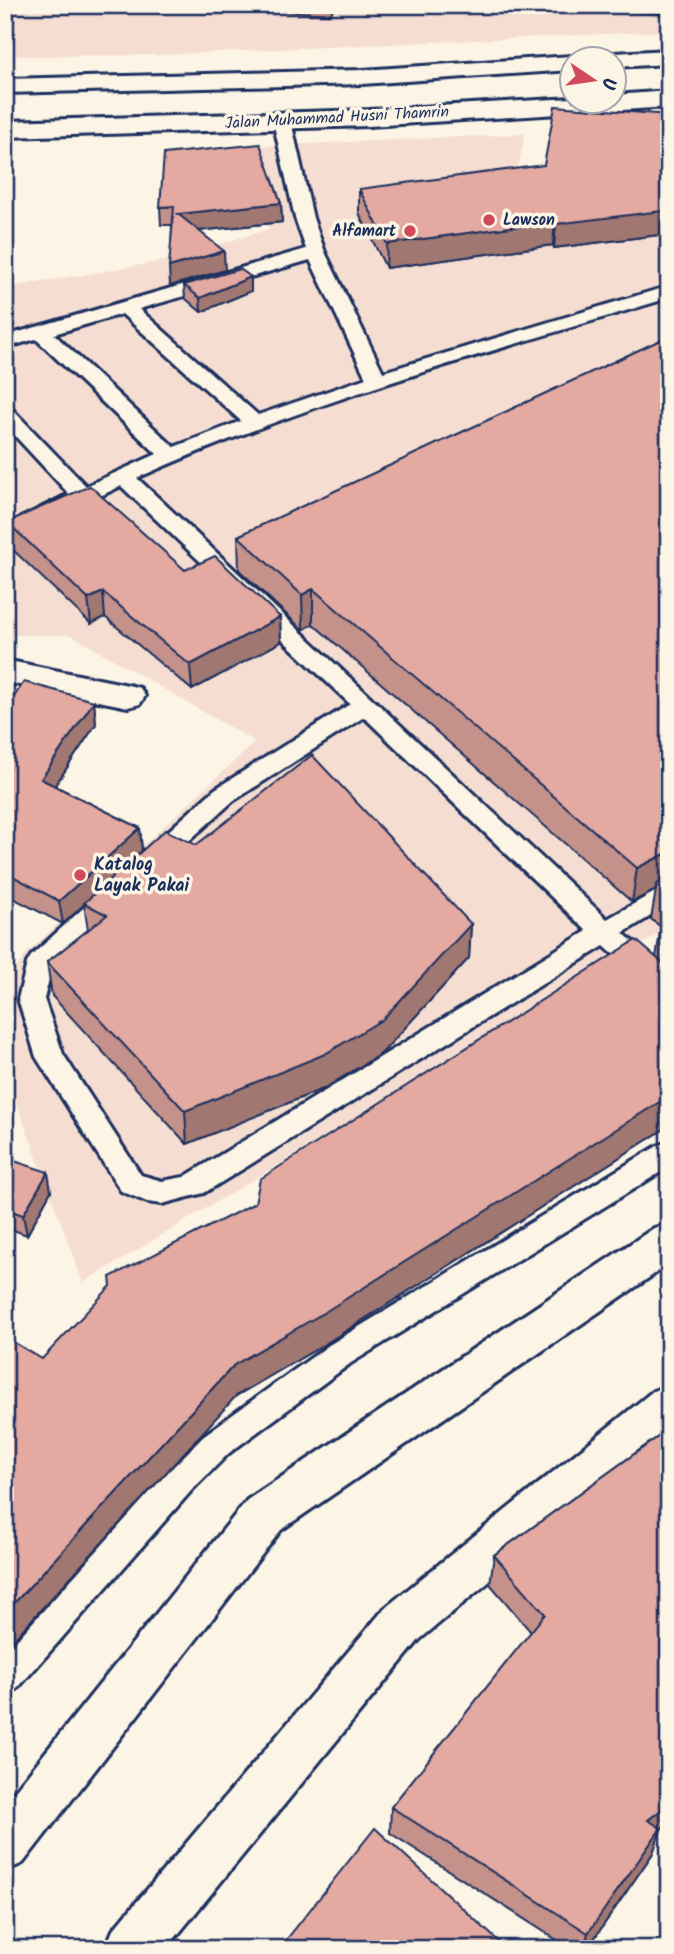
<svg xmlns="http://www.w3.org/2000/svg" width="674" height="1954" viewBox="0 0 674 1954" font-family="Kalam,sans-serif">
  <style>
    .built { fill: #f5ded1 }
    .lines { fill: none; stroke-linecap: round; stroke-linejoin: round }
    .lane-casing { stroke: #1b2f5e; stroke-width: 6 }
    .street-casing { stroke: #1b2f5e; stroke-width: 6 }
    .primary-casing { stroke: #1b2f5e; stroke-width: 6 }
    .lane { fill: #fcf5e5; fill-rule: evenodd }
    .street { fill: #fcf5e5; fill-rule: evenodd }
    .primary { fill: #fcf5e5; fill-rule: evenodd }
    .wall { fill: #c4928a; stroke: #1b2f5e; stroke-width: 2 }
    .shaded-wall { fill: #a07771; stroke: #1b2f5e; stroke-width: 2 }
    .building { fill: #e4aaa1; stroke: #1b2f5e; stroke-width: 2 }
    .poi-dot { fill: #d1495b; stroke: #fcf5e5; stroke-width: 2.5 }
    .labels { text-anchor: middle; dominant-baseline: central; stroke-width: 7; stroke-linejoin: round; paint-order: stroke }
    .far-street-label { font-size: 16px; fill: #1b2f5e; stroke: #fcf5e5 }
    .far-poi-label { font-size: 16px; font-weight: bold; fill: #1b2f5e; stroke: #fcf5e5; text-anchor: start }
    .poi-label { font-size: 18px; font-weight: bold; fill: #1b2f5e; stroke: #fcf5e5; text-anchor: start }
  </style>
  <rect width="100%" height="100%" fill="#fcf5e5"/>
  <filter id="ink" filterUnits="userSpaceOnUse"><feTurbulence type="fractalNoise" baseFrequency=".0143" numOctaves="2"/><feDisplacementMap in="SourceGraphic" scale="14" xChannelSelector="R" yChannelSelector="G"/><feConvolveMatrix kernelMatrix="1 2 1 2 8 2 1 2 1" color-interpolation-filters="sRGB"/></filter>
  <g filter="url(#ink)">
    <g class="built">
      <path d="M5 5H669V31L155 55 5 56Z"/>
      <path d="M525 134 514 188 669 207V928L83 1283 5 1071V985L26 954 255 742 71 635H5V288L164 261 269 229 236 147Z"/>
    </g>
    <g class="lines">
      <defs>
        <g id="lane">
          <path d="M628 5H669V13L636 10Z"/>
          <path d="M282 116 291 121 313 218 325 252 383 372 669 286V298C490 352 308 401 137 478L607 919 669 884V905L623 933 669 973V999L660 996 604 946 204 1193 162 1204 147 1202 121 1191 36 1057 18 999 27 963 31 956 104 889 113 887 122 889 126 896 122 903 52 967 44 999 63 1054 141 1175 162 1181 184 1177 587 931 364 717 233 801 161 866 152 869 143 866 139 860 143 854 215 789 350 704 121 486 5 542V526L69 494 5 425V407L12 409 86 486 157 454 36 339 5 348V336L306 249 295 218 273 121ZM310 260 366 378 258 415 139 309ZM122 314 241 421 174 447 54 334Z"/>
          <path d="M669 1142V1167L351 1363 229 1453 191 1491 17 1689 5 1694V1653L169 1471 207 1433 329 1345 659 1145Z"/>
        </g>
        <g id="street">
          <path d="M5 660 128 685 140 688 145 696 140 704 128 707 5 682Z"/>
          <path d="M669 1223V1264L281 1530 23 1863 5 1871V1803L247 1500 654 1228Z"/>
          <path d="M669 1385V1432L419 1640 166 1949H105L113 1930 385 1608 653 1391Z"/>
        </g>
        <g id="primary">
          <path d="M669 50V64L614 67V60H602L605 55 614 53Z"/>
          <path d="M572 56 582 60H572V70L362 84 5 93V79L362 70Z"/>
          <path d="M669 91V107L369 126 5 137V121L369 110 572 98V102H614V95Z"/>
        </g>
      </defs>
      <use href="#lane" class="lane-casing"/>
      <use href="#street" class="street-casing"/>
      <use href="#primary" class="primary-casing"/>
      <use href="#lane" class="lane"/>
      <use href="#street" class="street"/>
      <use href="#primary" class="primary"/>
    </g>
    <g class="wall">
      <path d="M179 5H334L331 14Z"/>
      <path d="M359 189 659 235 554 248 553 245 386 268 359 213Z"/>
      <path d="M281 203 282 222 199 231 225 270 170 286 172 225H161L160 207Z"/>
      <path d="M184 285 251 291 201 312 185 298Z"/>
      <path d="M669 336V1126L325 1344 236 1396 42 1359 255 1203 656 957 661 927 651 919 656 890 632 902 313 624 303 630 239 570 238 536Z"/>
      <path d="M7 522 185 570 280 617 281 642 192 690 105 617 91 624 10 547Z"/>
      <path d="M94 701 96 724 55 786 140 828 142 850 196 845 471 924 469 958 382 1053 325 1088 187 1144 52 996 47 962 88 930 84 904 63 924 5 894V706Z"/>
      <path d="M5 1158 51 1191 27 1235 5 1227Z"/>
      <path d="M669 1429 661 1829 653 1853 587 1949H571L390 1833 391 1807 531 1632 490 1584 494 1555Z"/>
    </g>
    <g class="shaded-wall">
      <path d="M281 203 282 222 179 233 178 214Z"/>
      <path d="M669 208V231L659 235 554 248 556 224Z"/>
      <path d="M555 221 553 245 386 268 387 244Z"/>
      <path d="M224 251 225 270 170 286 169 267Z"/>
      <path d="M251 277V291L201 312 200 298Z"/>
      <path d="M313 589V624L303 630 302 595Z"/>
      <path d="M103 592 105 617 91 624 88 599Z"/>
      <path d="M280 617 281 642 192 690 190 665Z"/>
      <path d="M94 701 96 724 44 802 41 779Z"/>
      <path d="M140 828 142 851 63 924 59 901Z"/>
      <path d="M669 852V883L656 885V890L632 902 637 868Z"/>
      <path d="M471 924 469 958 382 1053 325 1088 187 1144 185 1111Z"/>
      <path d="M669 1096V1126L325 1344 236 1396 5 1649V1613L234 1365Z"/>
      <path d="M48 1172 51 1191 27 1235 23 1215Z"/>
      <path d="M669 1804V1823L661 1829 653 1853 587 1949H584L588 1933 648 1820Z"/>
    </g>
    <g class="building">
      <path d="M555 106 669 115V208L662 211 556 224 555 221 387 244 359 189 544 165Z"/>
      <path d="M260 144 281 203 178 214 224 251 169 267 174 206 160 207 164 154Z"/>
      <path d="M240 269 251 277 200 298 184 285Z"/>
      <path d="M669 336V852L637 868 313 589 302 595 238 536Z"/>
      <path d="M90 486 185 570 215 556 280 617 190 665 103 592 88 599 7 522Z"/>
      <path d="M24 682 94 701 41 779 140 828 59 901 5 872V706L7 707Z"/>
      <path d="M312 755 471 924 383 1019 325 1054 185 1111 47 962 107 915 84 903 165 830 196 845Z"/>
      <path d="M669 876V895L656 885Z"/>
      <path d="M669 919V931L661 924Z"/>
      <path d="M636 940 664 964 669 965V1096L325 1312 234 1365 5 1613V1337L42 1359 111 1286 110 1277 255 1203 260 1179Z"/>
      <path d="M5 1158 48 1172 23 1215 5 1209Z"/>
      <path d="M669 1429V1804L648 1820 661 1828 588 1933 391 1807 545 1614 494 1555Z"/>
      <path d="M375 1828 507 1949H279Z"/>
    </g>
  </g>
  <g class="poi-dot">
    <circle cx="489" cy="220" r="7"/>
    <circle cx="410" cy="231" r="7"/>
    <circle cx="80" cy="875" r="7"/>
  </g>
  <g class="labels">
    <g class="far-street-label">
      <text transform="translate(337 118) rotate(-3)">Jalan Muhammad Husni Thamrin</text>
    </g>
    <g class="far-poi-label">
      <text x="503" y="220">Lawson</text>
      <text x="396" y="231" text-anchor="end">Alfamart</text>
    </g>
    <g class="poi-label">
      <text x="94" y="865">Katalog<tspan x="94" dy="21">Layak Pakai</tspan></text>
    </g>
  </g>
  <rect width="674" height="1954" fill="none" stroke="#fcf5e5" stroke-width="28"/>
  <rect x="14" y="14" width="646" height="1926" fill="none" stroke="#1b2f5e" stroke-width="2.5" filter="url(#ink)"/>
  <g transform="translate(593 80) rotate(103)"><circle r="33" fill="#fcf5e5" stroke="#a2a6af" stroke-width="2"/>
  <path d="M0-5L12 26L0 18L-12 26Z" fill="#d1495b"/>
  <text y="-10" font-size="19" font-weight="bold" text-anchor="middle" fill="#1b2f5e">U</text>
  </g>
</svg>
